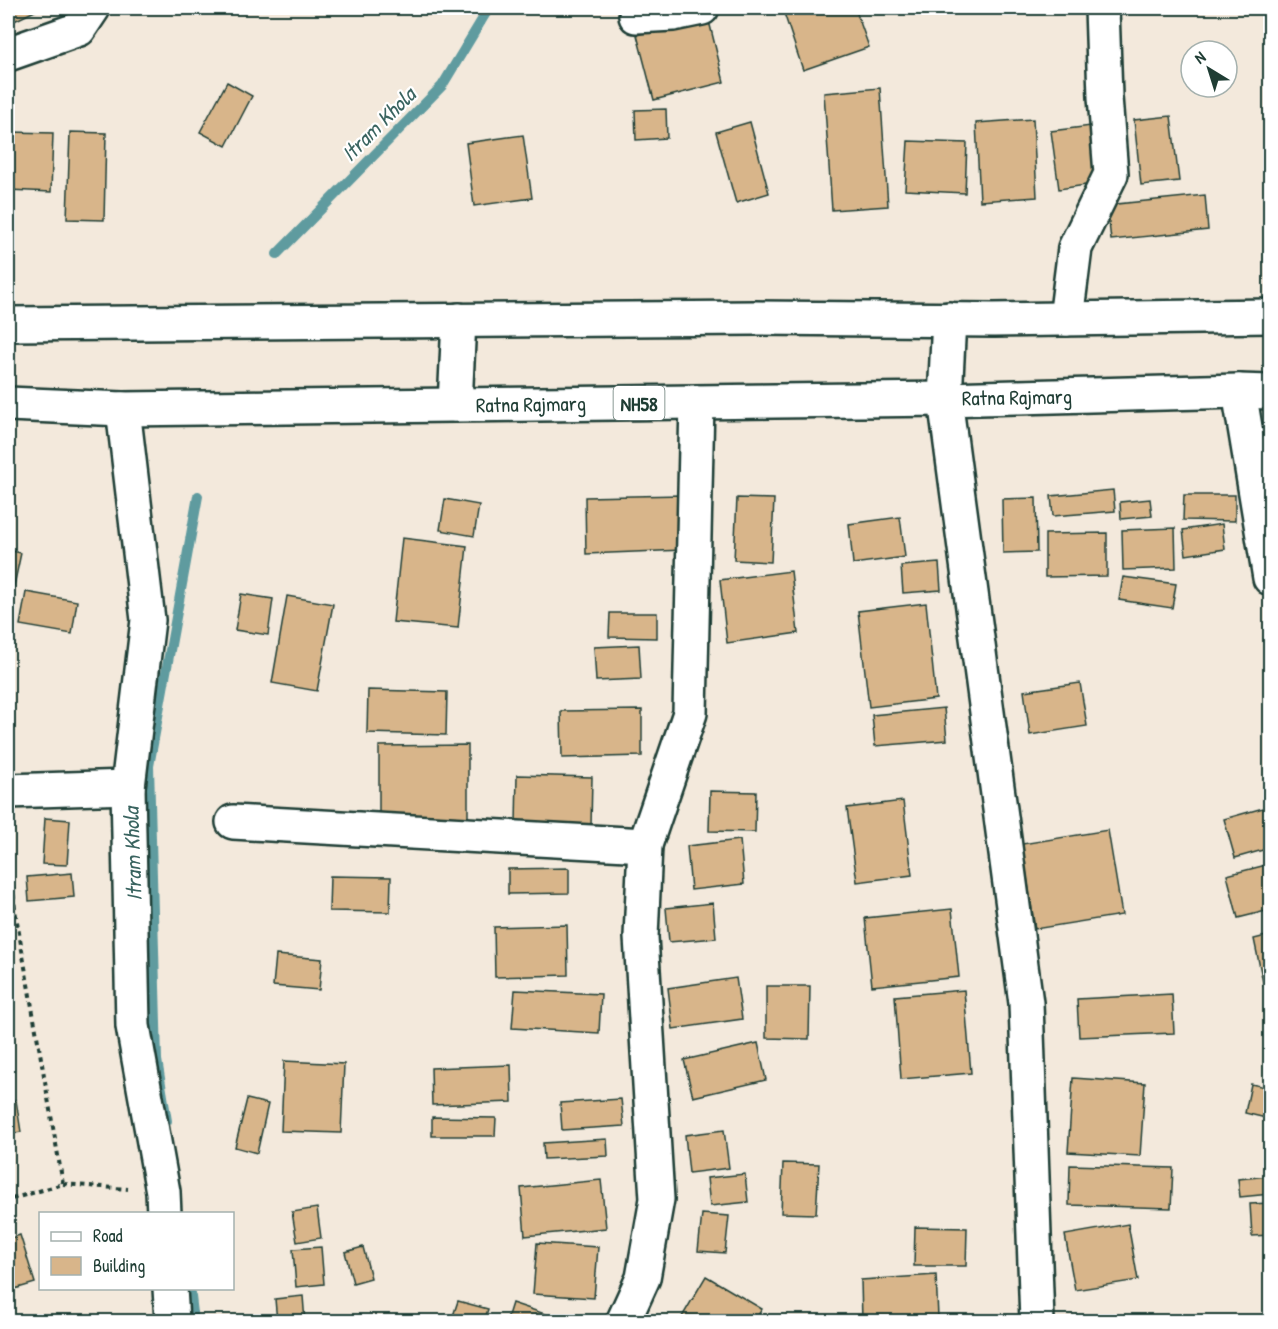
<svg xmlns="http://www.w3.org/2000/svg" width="1278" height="1329" viewBox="0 0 1278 1329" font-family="'Patrick Hand',sans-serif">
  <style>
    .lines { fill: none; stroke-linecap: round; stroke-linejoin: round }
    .stream { stroke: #5f9b9f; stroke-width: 10 }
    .building { fill: #d8b58a; stroke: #1f3d34; stroke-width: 1.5 }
    .minor-casing { stroke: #1f3d34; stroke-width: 38 }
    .primary-casing { stroke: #1f3d34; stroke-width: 38 }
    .path { stroke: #1f3d34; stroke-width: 4; stroke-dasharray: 4.5 4.5; stroke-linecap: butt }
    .minor { stroke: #fff; stroke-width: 33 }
    .primary { stroke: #fff; stroke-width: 33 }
    .labels { text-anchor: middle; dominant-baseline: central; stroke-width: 4.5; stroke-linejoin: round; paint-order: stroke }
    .shield { fill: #fff; stroke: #627771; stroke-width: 1.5 }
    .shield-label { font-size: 20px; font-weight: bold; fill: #1f3d34 }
    .street-label { font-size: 21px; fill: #1f3d34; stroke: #fff }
    .water-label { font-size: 22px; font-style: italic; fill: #3a6460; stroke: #fff }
  </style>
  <rect width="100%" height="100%" fill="#f3e9dc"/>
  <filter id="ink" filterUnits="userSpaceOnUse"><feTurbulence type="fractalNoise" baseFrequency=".0167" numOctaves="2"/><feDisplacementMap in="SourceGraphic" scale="12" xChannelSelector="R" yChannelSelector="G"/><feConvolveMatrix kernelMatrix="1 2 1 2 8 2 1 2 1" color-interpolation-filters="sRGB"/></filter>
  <g filter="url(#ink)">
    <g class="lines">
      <g class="stream">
        <path d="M277 254 442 86 489 8"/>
        <path d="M167 1121 157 1060 149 766 198 496"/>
        <path d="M190 1288 194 1322"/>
      </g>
    </g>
    <g class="building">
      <path d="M8 8H41L8 24Z"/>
      <path d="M800 8H855L869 47 803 70 784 13Z"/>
      <path d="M708 17 724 82 654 100 637 35Z"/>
      <path d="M227 82 252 96 226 146 200 132Z"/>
      <path d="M880 88 888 206 832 210 824 93Z"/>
      <path d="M666 109 667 138 636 140 635 110Z"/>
      <path d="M1171 116 1179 181 1141 185 1134 120Z"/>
      <path d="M1033 119 1037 197 980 201 976 123Z"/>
      <path d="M750 122 769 193 736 203 716 132Z"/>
      <path d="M1091 126 1099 183 1059 189 1051 131Z"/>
      <path d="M10 132 53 133 51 192 9 190Z"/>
      <path d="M70 132 106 133 104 220 67 219Z"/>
      <path d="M523 135 532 198 474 206 466 143Z"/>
      <path d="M908 141 967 143 965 193 905 190Z"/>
      <path d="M1205 195 1208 230 1111 240 1107 205Z"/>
      <path d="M1113 490 1115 511 1053 516 1051 496Z"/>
      <path d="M682 495 683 550 586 554 585 497Z"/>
      <path d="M1184 495H1235V521L1183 520Z"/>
      <path d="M737 498 774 499 771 562 734 560Z"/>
      <path d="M1036 498 1037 552 1003 553 1002 499Z"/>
      <path d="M445 499 479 505 474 536 440 530Z"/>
      <path d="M1150 499 1152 516 1121 519 1120 502Z"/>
      <path d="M900 517 905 557 853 564 849 524Z"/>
      <path d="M1222 524 1225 549 1186 555 1183 530Z"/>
      <path d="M1175 528 1176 568 1123 570 1122 530Z"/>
      <path d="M1107 533V576L1045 577V534Z"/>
      <path d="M402 538 467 546 458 628 393 622Z"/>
      <path d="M8 550 21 553 12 595 8 594Z"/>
      <path d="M939 563 941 590 903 593 901 566Z"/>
      <path d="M791 571 798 633 727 643 720 580Z"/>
      <path d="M1123 577 1176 584 1172 608 1119 600Z"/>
      <path d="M26 592 77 601 72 634 20 625Z"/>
      <path d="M241 594 273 599 268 635 235 630Z"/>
      <path d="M287 596 333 604 317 691 272 683Z"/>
      <path d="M926 603 936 699 869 707 858 611Z"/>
      <path d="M610 613H657V638L609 637Z"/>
      <path d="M639 645 641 679 596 681 594 647Z"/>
      <path d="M1080 683 1087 726 1030 735 1024 691Z"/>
      <path d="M368 690 447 692 446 735 367 733Z"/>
      <path d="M944 708 947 740 875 746 872 715Z"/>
      <path d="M642 710V756L562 758 561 711Z"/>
      <path d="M468 745V820L379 821V746Z"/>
      <path d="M517 775 592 777 591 826 516 824Z"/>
      <path d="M710 791 756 792 755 832 709 831Z"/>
      <path d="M903 801 912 875 857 882 847 808Z"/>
      <path d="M1270 806V848L1235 858 1224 819Z"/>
      <path d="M45 818 70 820 67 865 42 864Z"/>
      <path d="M1108 830 1122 915 1035 929 1022 844Z"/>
      <path d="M740 840 744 884 691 890 687 846Z"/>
      <path d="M1270 864V910L1238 918 1227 875Z"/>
      <path d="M569 868V893L508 894V869Z"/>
      <path d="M72 873 74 897 29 901 27 877Z"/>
      <path d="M330 876 391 877 390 912 329 911Z"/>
      <path d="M713 903 716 938 669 942 666 908Z"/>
      <path d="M952 909 959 977 872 986 865 918Z"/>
      <path d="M567 925 568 975 495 977 494 927Z"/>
      <path d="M1270 935V986L1264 987 1254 939Z"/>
      <path d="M276 955 322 959 319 990 273 986Z"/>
      <path d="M736 978 742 1019 673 1029 668 988Z"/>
      <path d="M766 986H810L809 1039 766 1038Z"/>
      <path d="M515 990 601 994 599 1033 512 1028Z"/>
      <path d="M964 990 971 1073 901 1079 895 996Z"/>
      <path d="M1172 994 1174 1033 1079 1037 1077 999Z"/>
      <path d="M758 1043 766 1080 693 1097 684 1060Z"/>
      <path d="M284 1061 344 1064 341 1133 281 1131Z"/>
      <path d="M511 1065 512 1102 432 1105 431 1068Z"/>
      <path d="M1073 1078 1145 1083 1140 1156 1068 1152Z"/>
      <path d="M1251 1084 1270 1088V1119L1245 1113Z"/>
      <path d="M247 1099 268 1104 257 1153 235 1147Z"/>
      <path d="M621 1099 624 1126 562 1130 560 1103Z"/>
      <path d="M16 1100 21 1132 8 1134V1101Z"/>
      <path d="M432 1117 496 1118 495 1136H432Z"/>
      <path d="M724 1130 729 1168 689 1173 685 1135Z"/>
      <path d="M607 1139 608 1156 544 1159 543 1143Z"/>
      <path d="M783 1163 819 1164 816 1214 781 1213Z"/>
      <path d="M1070 1165 1173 1168 1171 1208 1069 1205Z"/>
      <path d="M745 1174 748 1202 710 1206 707 1178Z"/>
      <path d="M1270 1176V1194L1240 1197 1238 1179Z"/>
      <path d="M601 1180 606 1228 525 1236 521 1188Z"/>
      <path d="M1270 1203V1235L1252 1236 1250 1204Z"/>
      <path d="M317 1208 321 1238 297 1242 292 1212Z"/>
      <path d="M702 1214 729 1216 725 1253 698 1251Z"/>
      <path d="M1128 1224 1138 1280 1075 1290 1065 1235Z"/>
      <path d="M915 1227 967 1228 966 1266H914Z"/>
      <path d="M20 1235 35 1283 8 1291V1239Z"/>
      <path d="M537 1243 598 1247 594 1298 533 1294Z"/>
      <path d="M321 1247 324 1284 296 1287 293 1249Z"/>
      <path d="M363 1247 371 1278 353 1283 345 1252Z"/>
      <path d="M936 1275 938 1317 862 1321 861 1280Z"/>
      <path d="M706 1276 762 1309 754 1322H679Z"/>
      <path d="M303 1296 305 1322H277L275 1299Z"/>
      <path d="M458 1301 488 1309 484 1322H451Z"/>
      <path d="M512 1303 566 1321V1322H506Z"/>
      <path d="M795 1318 831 1320 830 1322H795Z"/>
    </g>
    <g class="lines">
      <defs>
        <g id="minor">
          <path d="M636 16 673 14 702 8"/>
          <path d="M8 54 79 29 93 8"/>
          <path d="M949 319 945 399 1026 1003 1037 1322"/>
          <path d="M1066 319 1075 248 1111 174 1105 97 1102 8"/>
          <path d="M1239 391 1270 578"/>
          <path d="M123 409 148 620 128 787 133 1026 163 1192 164 1214"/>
          <path d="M8 791 128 787"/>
          <path d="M233 822 645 845"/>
          <path d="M170 1288 172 1322"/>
          <path d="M623 1322 643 1278 657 1199 641 937 645 845 690 713 697 402"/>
        </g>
        <g id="primary">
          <path d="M8 324 756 318 994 320 1270 316"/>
          <path d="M8 404 123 409 945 399 1239 391 1270 392"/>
          <path d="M455 405 459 320"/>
        </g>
      </defs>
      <use href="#minor" class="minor-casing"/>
      <use href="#primary" class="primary-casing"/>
      <g class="path">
        <path d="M8 841 15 910 63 1184 8 1200"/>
        <path d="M63 1184 128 1189"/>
      </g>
      <use href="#minor" class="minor"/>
      <use href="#primary" class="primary"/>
    </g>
  </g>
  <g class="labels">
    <rect class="shield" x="613.5" y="386" width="51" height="34" rx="4.5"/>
    <g class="shield-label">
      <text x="639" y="403">NH58</text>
    </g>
    <g class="street-label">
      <text transform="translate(1017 397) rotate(-1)">Ratna Rajmarg</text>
      <text transform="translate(531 404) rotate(-1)">Ratna Rajmarg</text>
    </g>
    <g class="water-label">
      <text transform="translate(378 124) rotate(-45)">Itram Khola</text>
      <text transform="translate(132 854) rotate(-92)">Itram Khola</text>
    </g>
  </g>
  <rect width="1278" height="1329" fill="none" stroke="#fff" stroke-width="30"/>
  <rect x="15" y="15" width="1248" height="1299" fill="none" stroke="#1f3d34" stroke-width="2" filter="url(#ink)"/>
  <rect x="39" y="1212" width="195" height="78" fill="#ffffff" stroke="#a5b1ae" stroke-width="1.5"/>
  <rect x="51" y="1232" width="30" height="9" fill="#ffffff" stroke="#a5b1ae" stroke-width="1.5"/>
  <text x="93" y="1242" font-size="18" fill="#1f3d34">Road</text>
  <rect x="51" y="1257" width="30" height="18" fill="#d8b58a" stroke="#a5b1ae" stroke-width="1.5"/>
  <text x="93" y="1272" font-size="18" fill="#1f3d34">Building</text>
  <g transform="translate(1209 69) rotate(322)"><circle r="28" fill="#ffffff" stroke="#a5b1ae" stroke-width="1.5"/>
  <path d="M0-4.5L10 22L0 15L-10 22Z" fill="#1f3d34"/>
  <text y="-9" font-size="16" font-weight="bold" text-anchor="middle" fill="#1f3d34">N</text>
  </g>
</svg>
